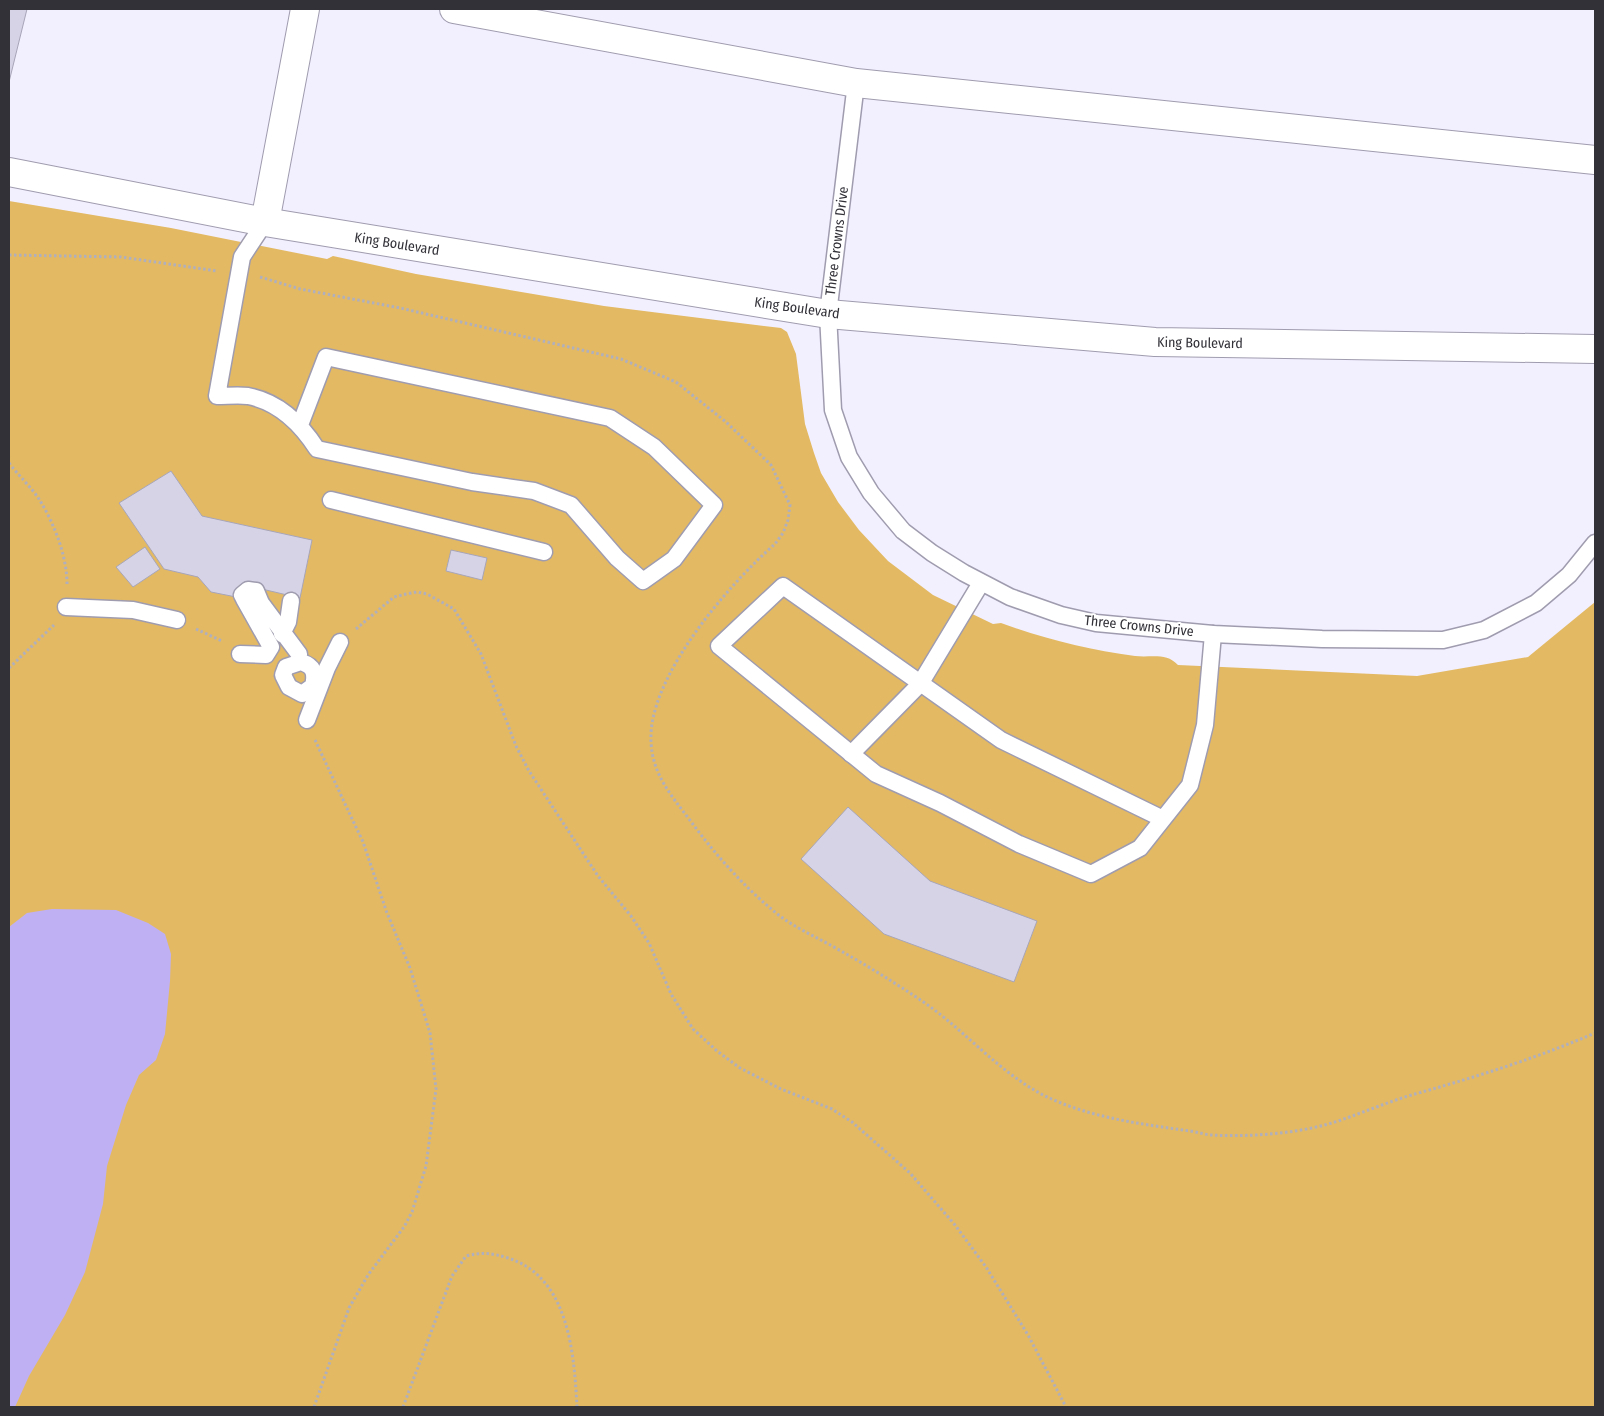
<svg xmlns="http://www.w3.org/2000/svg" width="1604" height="1416" viewBox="0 0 1604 1416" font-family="'Fira Sans Condensed',sans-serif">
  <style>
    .green { fill: #e3ba63 }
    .water { fill: #bfb0f4 }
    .building { fill: #d6d3e6; stroke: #a8a5b8 }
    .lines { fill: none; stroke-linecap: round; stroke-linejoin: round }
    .lane-casing { stroke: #a09caf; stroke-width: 19 }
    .secondary-casing { stroke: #a09caf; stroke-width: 30 }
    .path { stroke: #b1afbc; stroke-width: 3; stroke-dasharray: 2.5 2.5; stroke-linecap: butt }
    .lane { stroke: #fff; stroke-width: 16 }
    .secondary { stroke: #fff; stroke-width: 28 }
    .labels { text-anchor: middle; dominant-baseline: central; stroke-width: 4; stroke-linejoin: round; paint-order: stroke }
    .street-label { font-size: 14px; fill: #323138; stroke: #fff }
  </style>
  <rect width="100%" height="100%" fill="#f2efff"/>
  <path class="green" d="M9 201 171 228 327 259 333 256 416 274 604 306 781 328 787 332 796 354 805 424 814 453 821 473 838 502 859 530 888 561 933 595 993 624 1001 623C1044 639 1089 650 1135 656 1151 658 1166 652 1178 665L1417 676 1528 657 1595 602V1407H9Z"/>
  <path class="water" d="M52 909 116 910 148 923 165 934 171 954 170 981 165 1034 156 1060 139 1075 126 1105 107 1166 103 1204 85 1272 65 1315 29 1376 15 1407H9V927L27 913Z"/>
  <g class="building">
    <path d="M9 9H27L9 82Z"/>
    <path d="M171 471 202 516 312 540 300 598 249 586 236 597 211 592 198 577 164 569 119 503Z"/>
    <path d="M145 547 160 569 133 587 116 567Z"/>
    <path d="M451 550 487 558 482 580 446 571Z"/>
    <path d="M848 807 930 881 1037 921 1014 982 884 934 801 859Z"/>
  </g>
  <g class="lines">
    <defs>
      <g id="lane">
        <path d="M856 83 828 314 833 410 849 457 871 493 903 531 932 553 964 573 1010 597 1061 615 1096 623 1213 634 1322 639 1443 640 1484 630 1536 603 1569 575 1595 543"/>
        <path d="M265 222 242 257 217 396C227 396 239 395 248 396 279 402 301 424 317 449L472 482 534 491 571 505 617 558 643 581 674 559 714 505 654 447 610 418 326 357 300 425"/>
        <path d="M331 500 544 552"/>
        <path d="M66 607 133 610 177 620"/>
        <path d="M282 634 288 622 291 601"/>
        <path d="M240 654 266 655 271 647 244 599 242 595 248 590 256 591 261 603 299 654"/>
        <path d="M301 662C314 666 316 673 313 686L302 694 289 687 283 675 286 667Z"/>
        <path d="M307 720 327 668 340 642"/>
        <path d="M851 754 920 684 981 583"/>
        <path d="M1163 819 1001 740 783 586 719 646 876 774 940 803 1019 844 1091 874 1140 848 1190 785 1205 725 1213 634"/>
      </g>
      <g id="secondary">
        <path d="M454 9 856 83 1595 160"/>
        <path d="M9 172 265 222 828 314 1155 342 1595 349"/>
        <path d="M265 222 305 9"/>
      </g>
    </defs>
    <use href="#lane" class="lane-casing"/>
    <use href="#secondary" class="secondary-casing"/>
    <g class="path">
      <path d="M9 255 121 257 217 271"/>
      <path d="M260 277 300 289 400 308 621 359 676 382 726 422 771 465 790 505 788 520 783 533 775 544C729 584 648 677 651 741 652 773 670 794 689 819 714 853 743 886 776 913 796 929 819 938 841 951 868 966 895 983 922 1001 965 1030 998 1072 1045 1096 1091 1118 1141 1124 1190 1131 1197 1132 1203 1134 1210 1135 1249 1137 1294 1134 1332 1123 1360 1114 1387 1102 1415 1094 1476 1077 1537 1058 1595 1033"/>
      <path d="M9 463C18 475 31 487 39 499 54 523 67 556 67 584"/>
      <path d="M196 629 222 641"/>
      <path d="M356 629 394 597 406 594 417 592 427 594 454 609 481 654 516 746 529 771 598 876 631 916 649 943 671 994 693 1029 717 1051 740 1068 781 1089 832 1109 852 1122 910 1173 955 1225 986 1267 1028 1335 1066 1407"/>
      <path d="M9 668 54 625"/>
      <path d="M314 1407 349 1308 368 1275 404 1227 412 1212 426 1166 436 1089 430 1033 410 968 387 913 363 842 315 740"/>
      <path d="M403 1407 452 1276 466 1256C482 1252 492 1253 508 1258 569 1277 574 1353 577 1407"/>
    </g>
    <use href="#lane" class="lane"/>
    <use href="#secondary" class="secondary"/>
  </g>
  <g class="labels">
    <g class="street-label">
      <text transform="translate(837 241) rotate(-83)">Three Crowns Drive</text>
      <text transform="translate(397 244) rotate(9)">King Boulevard</text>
      <text transform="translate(797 308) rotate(8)">King Boulevard</text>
      <text transform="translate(1200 343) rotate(1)">King Boulevard</text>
      <text transform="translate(1139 626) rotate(6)">Three Crowns Drive</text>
    </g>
  </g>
  <rect width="1604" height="1416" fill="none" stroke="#323138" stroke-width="20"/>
</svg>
